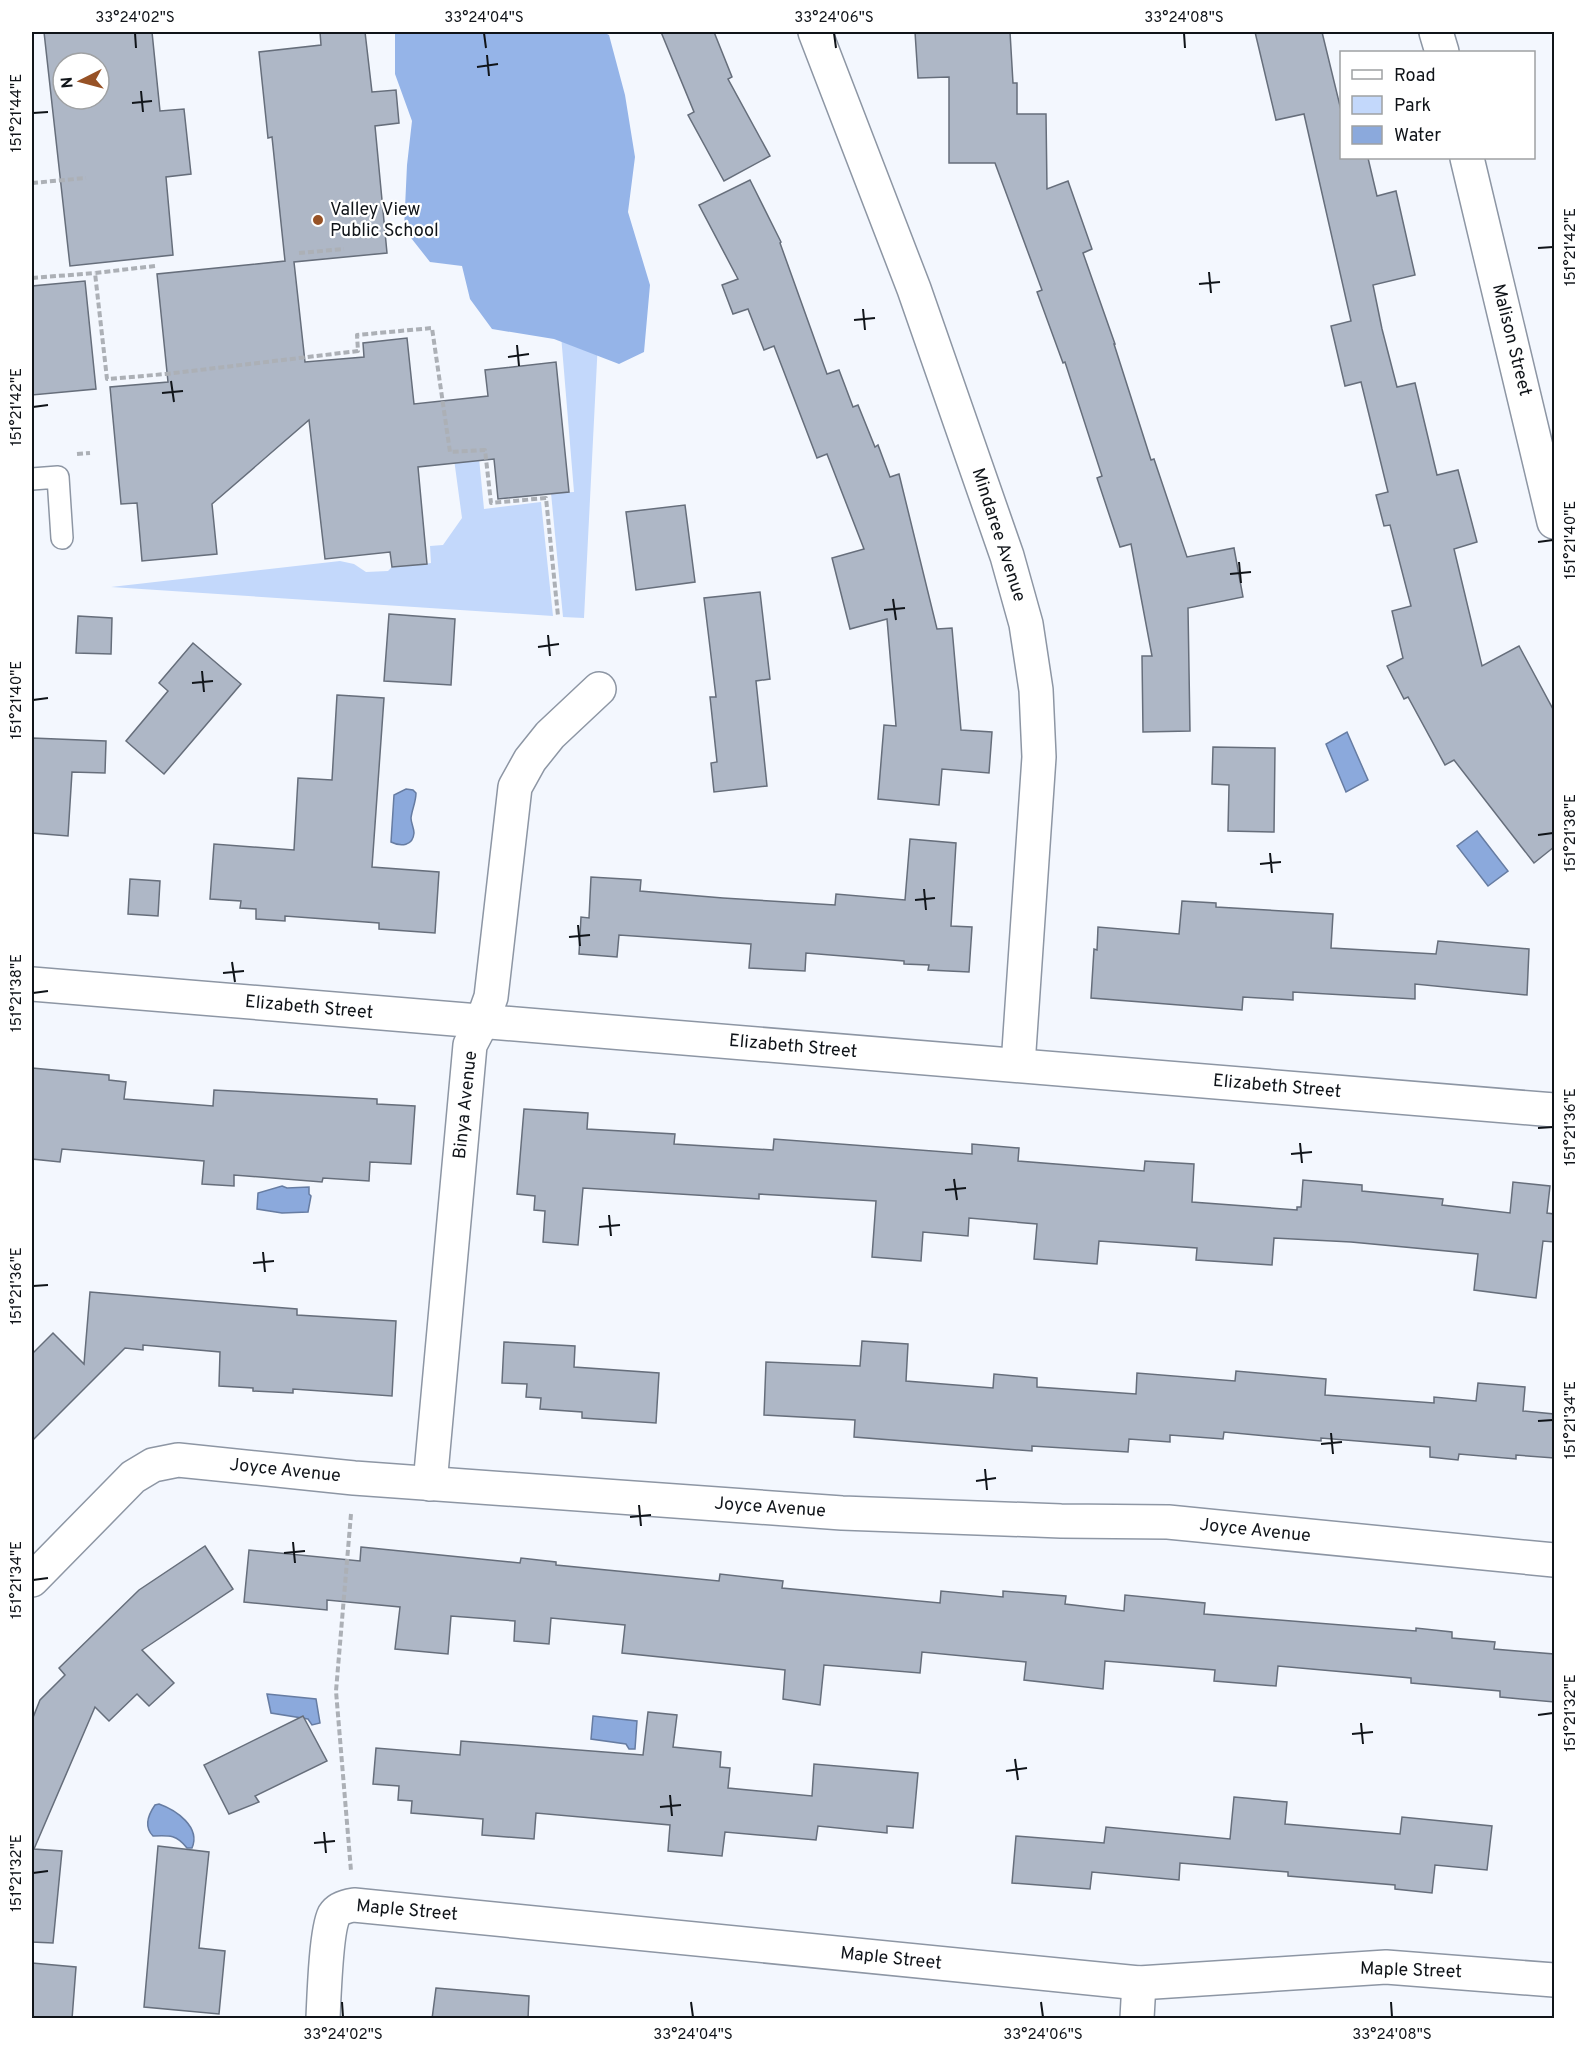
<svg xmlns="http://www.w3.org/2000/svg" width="1586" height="2050" viewBox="0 0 1586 2050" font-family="Overpass,sans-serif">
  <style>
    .green { fill: #c3d8fb }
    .forest { fill: #95b4e8 }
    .water { fill: #8ba9dc; stroke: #667ca2; stroke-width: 1.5 }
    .building { fill: #aeb7c6; stroke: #666e7b; stroke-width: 1.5; fill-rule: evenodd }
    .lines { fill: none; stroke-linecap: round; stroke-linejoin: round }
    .lane-casing { stroke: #8d96a4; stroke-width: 24 }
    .street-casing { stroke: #8d96a4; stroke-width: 36 }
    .path { stroke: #acb0b6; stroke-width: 4; stroke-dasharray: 6 3; stroke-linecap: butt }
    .lane { stroke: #fff; stroke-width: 21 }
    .street { stroke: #fff; stroke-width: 33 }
    .ticks { fill: none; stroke: #101419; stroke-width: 2 }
    .poi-dot { fill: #975226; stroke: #fff; stroke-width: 2 }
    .labels { text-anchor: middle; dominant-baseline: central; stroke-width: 4.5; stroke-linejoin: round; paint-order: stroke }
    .poi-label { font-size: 18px; fill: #101419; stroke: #fff; text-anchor: start }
    .street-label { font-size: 18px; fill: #101419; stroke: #fff }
    .neatline { fill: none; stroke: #101419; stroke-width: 2 }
    .ticks-label { font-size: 15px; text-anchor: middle; fill: #101419 }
  </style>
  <rect width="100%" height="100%" fill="#f3f7fe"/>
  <g class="green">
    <path d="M561 335 598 341 584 618 563 617 551 493 574 492Z"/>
    <path d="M479 458 484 509 541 502 553 616 111 587 340 561 354 564 366 572 388 571 392 567 431 563 430 546 443 545 462 518 454 459Z"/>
  </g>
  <path class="forest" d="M395 32H603L609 35 625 95 635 157 628 212 650 285 644 352 619 364 554 339 492 329 470 299 462 266 430 262 404 229 407 165 412 121 395 74Z"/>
  <g class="water">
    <path d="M1347 732 1368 780 1346 792 1326 744Z"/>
    <path d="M406 789 413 790 416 793C416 802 412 809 411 818 411 823 414 828 414 833 413 846 401 847 391 842L394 795Z"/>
    <path d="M1477 831 1508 871 1488 886 1457 846Z"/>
    <path d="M282 1186 287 1188 309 1187V1194L311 1196 308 1212 282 1213 257 1209 258 1193Z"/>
    <path d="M267 1694 316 1699 320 1723 312 1725 308 1719 271 1713Z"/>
    <path d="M593 1716 637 1721 635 1749H629L626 1744 591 1739Z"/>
    <path d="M159 1804C176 1810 201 1827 192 1848H187C177 1835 170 1835 153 1836 144 1827 148 1815 155 1805Z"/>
  </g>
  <g class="building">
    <path d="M44 32H152L160 111 184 109 191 174 166 177 173 255 70 266ZM63 63H99V99H63Z"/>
    <path d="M320 32H365L372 92 396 90 399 123 375 126 387 253 294 262 305 362 364 357 363 343 407 338 414 404 488 396 485 370 556 362 569 492 498 499 494 459 418 467 427 564 392 567 390 552 325 559 309 420 212 504 217 554 142 561 137 503 121 504 110 387 168 382 157 274 285 261 272 137 268 138 259 52 321 45Z"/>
    <path d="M661 32H714L732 77 728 79 770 156 724 181 688 115 694 112Z"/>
    <path d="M915 32H1010L1013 83H1017V114H1046L1047 189 1068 181 1092 249 1083 253 1115 344H1114L1151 460 1154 459 1187 557 1234 548 1243 597 1188 608 1190 731 1143 732 1142 656H1152L1131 544 1120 547 1097 478 1102 476 1065 362 1063 363 1037 292 1042 290 995 163H949V77L918 78Z"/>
    <path d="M1255 32H1322L1341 110V158H1368L1377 196 1396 191 1415 275 1373 285 1382 329 1397 387 1415 383 1437 475 1458 470 1477 542 1454 549 1482 666 1519 646 1554 711V847L1534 863 1454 760 1445 765 1408 697 1404 699 1387 666 1403 658 1392 611 1411 606 1390 525 1384 526 1376 495 1388 492 1361 382 1345 386 1331 326 1351 321 1304 114 1276 120Z"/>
    <path d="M750 180 781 242 780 243 827 374 839 370 853 407 858 405 875 447 878 445 890 477 899 474 937 629 952 628 961 730 992 732 989 773 942 769 939 805 878 799 884 725 896 726 887 619 850 629 832 558 864 549 827 454 817 458 774 346 764 350 748 309 733 314 722 285 738 279 699 205Z"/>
    <path d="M85 281 96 389 32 395V286Z"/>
    <path d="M685 505 695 582 636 590 626 512Z"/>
    <path d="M760 592 770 679 756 681 767 786 714 792 711 763 717 762 710 697H716L704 598Z"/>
    <path d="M389 614 455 619 451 685 384 681Z"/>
    <path d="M78 616 112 618 111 654 76 653Z"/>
    <path d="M193 643 241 684 164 774 126 741 168 691 159 683Z"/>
    <path d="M337 695 384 698 372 867 439 872 435 933 379 929V923L285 916V921L256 919V909L240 908 241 901 210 899 214 844 294 850 298 778 332 780Z"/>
    <path d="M32 738 106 741 105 773 72 772 68 836 32 833Z"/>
    <path d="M1213 747 1275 748 1274 832 1228 831 1229 785 1212 784Z"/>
    <path d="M910 839 956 843 951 926 972 927 969 972 928 970 929 965 904 964V961L806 953 805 971 749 968 751 944 619 935 617 957 579 954 581 917 589 918 591 877 641 880 640 891 723 898 835 905 836 894 905 900Z"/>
    <path d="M130 879 160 881 158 916 128 914Z"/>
    <path d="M1182 901 1216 903V907L1333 914 1331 948 1436 954 1438 941 1529 949 1527 995 1415 984V999L1293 992V1000L1243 997 1242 1010 1091 998 1094 949 1097 950 1098 927 1179 934Z"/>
    <path d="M32 1068 109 1075V1080L126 1082 124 1099 213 1106 214 1090 377 1099V1104L415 1106 411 1164 370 1162 369 1181 323 1178 322 1182 234 1175V1186L202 1184 204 1161 62 1149 60 1162 32 1159Z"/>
    <path d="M524 1109 588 1113 587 1129 675 1134 674 1144 773 1150 774 1139 972 1154V1144L1019 1148 1018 1161 1144 1171 1145 1161 1194 1164 1192 1202 1297 1210V1207H1301L1303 1180 1362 1185V1191L1443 1199 1442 1205 1510 1213 1513 1182 1550 1186 1547 1213 1554 1214V1242L1543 1241 1536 1298 1474 1290 1478 1254 1351 1242 1274 1238 1272 1265 1196 1260 1197 1248 1099 1241 1097 1264 1034 1259 1037 1224 969 1218 968 1236 923 1232 921 1261 872 1257 876 1201 759 1194V1199L583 1188 578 1245 543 1242 545 1211 534 1210 535 1196 517 1194Z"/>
    <path d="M90 1292 297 1309V1315L396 1321 392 1396 293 1389V1393L253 1391V1388L219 1386 220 1352 143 1345V1350L125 1348 32 1441V1354L53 1333 84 1364Z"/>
    <path d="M862 1341 908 1344 906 1381 993 1388 994 1374 1037 1378V1387L1136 1394 1137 1373 1235 1381 1236 1371 1326 1379 1325 1395 1434 1403V1397L1476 1401 1478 1383 1525 1387 1523 1411 1554 1414V1458L1516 1455V1459L1459 1454 1458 1460 1430 1457V1447L1321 1438V1441L1224 1432 1223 1439 1170 1435V1442L1129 1439 1128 1452 1032 1446V1451L854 1437 855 1420 764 1415 766 1362 860 1366Z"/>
    <path d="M504 1342 575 1346 574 1367 659 1373 656 1423 582 1418V1412L540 1409 541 1398 526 1397 527 1384 502 1383Z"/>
    <path d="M205 1546 233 1589 142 1650 174 1683 149 1706 137 1694 109 1721 95 1707 34 1849 62 1851 53 1943 32 1942V1720L40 1700 65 1675 59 1668 139 1590Z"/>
    <path d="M361 1547 520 1563 521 1558 556 1562V1565L719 1581 720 1574 783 1581 782 1588 940 1603 941 1591 1003 1597V1591L1066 1596 1065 1604 1124 1611 1125 1595 1205 1603 1204 1614 1416 1631V1628L1452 1632V1638L1495 1642 1494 1649 1554 1654V1702L1500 1697V1691L1411 1683V1678L1278 1666 1276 1686 1214 1681 1215 1670 1105 1661 1103 1689 1024 1680 1026 1662 922 1652 920 1673 824 1665 820 1705 783 1699 785 1670 622 1653 625 1625 551 1618 549 1644 514 1641 515 1621 451 1616 448 1654 395 1649 400 1607 327 1600V1610L244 1602 249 1550 360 1561Z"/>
    <path d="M648 1712 677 1715 673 1747 721 1752 720 1767 730 1768 728 1788 812 1796 814 1764 918 1773 913 1828 887 1826V1833L818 1826 816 1840 725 1832 722 1856 668 1851 670 1825 536 1813 534 1839 482 1835 483 1819 411 1813 412 1801 398 1800 399 1786 373 1784 376 1748 460 1755 461 1741 643 1755Z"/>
    <path d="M303 1716 327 1761 255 1796 259 1802 229 1814 204 1765Z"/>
    <path d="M1234 1797 1287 1802 1285 1824 1400 1834 1402 1817 1492 1826 1487 1870 1435 1865 1432 1893 1395 1889V1885L1288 1876V1872L1180 1863 1179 1880 1092 1872 1090 1889 1012 1883 1016 1836 1104 1843 1106 1827 1230 1839Z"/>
    <path d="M158 1846 209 1852 199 1948 225 1951 219 2014 144 2007Z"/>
    <path d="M32 1963 76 1967 72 2019 32 2017Z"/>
    <path d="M436 1988 529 1996 528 2019H432Z"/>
  </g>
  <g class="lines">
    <defs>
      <path id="lane" d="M32 479 58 477 62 538"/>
      <g id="street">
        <path d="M815 32 914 289 1007 556 1026 624 1036 690 1039 757 1018 1065"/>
        <path d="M1436 32 1442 52"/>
        <path d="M1467 158 1554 522"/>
        <path d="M32 984 1554 1110"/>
        <path d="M430 1484 470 1045 482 1022 491 997 515 787 530 760 550 735 599 689"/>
        <path d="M32 1580 133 1477 153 1465 178 1460 354 1478 842 1513 1061 1521 1168 1522 1554 1560"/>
        <path d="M323 2018C324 1997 326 1931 334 1915 338 1908 347 1906 354 1905L1139 1983 1386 1967 1554 1980"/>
        <path d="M1137 2018 1139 1983"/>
      </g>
    </defs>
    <use href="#lane" class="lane-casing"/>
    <use href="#street" class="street-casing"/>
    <g class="path">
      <path d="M32 183 86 178"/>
      <path d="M299 253 344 249"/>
      <path d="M155 266 95 273 107 379 166 374 358 351 357 335 432 328 450 452 485 450 491 503 546 498 558 616"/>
      <path d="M32 278 95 273"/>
      <path d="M77 454 90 453"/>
      <path d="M351 1514 336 1691 351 1871"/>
    </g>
    <use href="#lane" class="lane"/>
    <use href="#street" class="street"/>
  </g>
  <path class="ticks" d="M135 33 136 48M484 33 486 48M834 33 836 48M1184 33 1185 48M487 55 489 76M477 67 498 64M141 91 143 112M132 103 152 101M33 113 48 112M1538 248 1553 247M1209 272 1211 293M1199 284 1220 282M863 309 865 330M854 320 875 318M517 345 519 366M508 357 529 354M171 381 174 402M162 393 183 391M33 407 48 405M1538 542 1553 540M1239 562 1241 583M1230 574 1251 572M893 599 896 620M884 610 905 608M548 635 550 656M538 647 559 644M202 671 204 692M192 683 213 681M33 700 48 698M1538 835 1553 833M1270 853 1272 873M1260 864 1281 862M924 889 926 910M915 900 935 898M578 925 580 946M569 937 590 935M232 962 235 982M223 973 244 971M33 993 48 991M1538 1128 1553 1127M1300 1143 1302 1163M1291 1154 1312 1152M954 1179 957 1200M945 1190 966 1188M609 1215 611 1236M599 1227 620 1225M263 1252 265 1272M253 1263 274 1261M33 1286 48 1285M1538 1421 1553 1420M1331 1433 1333 1454M1321 1444 1342 1442M985 1469 987 1490M976 1481 996 1478M639 1505 641 1526M630 1517 651 1515M293 1542 295 1563M284 1553 305 1551M33 1580 48 1578M1538 1715 1553 1713M1361 1723 1363 1744M1352 1734 1373 1732M1015 1759 1018 1780M1006 1771 1027 1768M670 1795 672 1816M660 1807 681 1805M324 1832 326 1853M314 1843 335 1841M33 1873 48 1871M342 2002 343 2017M691 2002 693 2017M1041 2002 1043 2017M1391 2002 1392 2017"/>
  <circle class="poi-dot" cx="318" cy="220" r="6"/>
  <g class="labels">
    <g class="poi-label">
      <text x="330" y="210">Valley View<tspan x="330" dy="21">Public School</tspan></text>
    </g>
    <g class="street-label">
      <text transform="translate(1511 340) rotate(76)">Malison Street</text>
      <text transform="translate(998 535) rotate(72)">Mindaree Avenue</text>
      <text transform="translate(309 1008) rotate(5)">Elizabeth Street</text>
      <text transform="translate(793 1047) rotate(5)">Elizabeth Street</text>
      <text transform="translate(1277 1087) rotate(5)">Elizabeth Street</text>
      <text transform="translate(466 1105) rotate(-84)">Binya Avenue</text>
      <text transform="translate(285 1471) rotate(6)">Joyce Avenue</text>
      <text transform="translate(770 1508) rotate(4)">Joyce Avenue</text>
      <text transform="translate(1255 1531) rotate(6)">Joyce Avenue</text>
      <text transform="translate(407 1911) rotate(5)">Maple Street</text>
      <text transform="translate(891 1959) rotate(6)">Maple Street</text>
      <text transform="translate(1411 1971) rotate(2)">Maple Street</text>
    </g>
  </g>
  <rect width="1586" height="2050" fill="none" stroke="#ffffff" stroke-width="66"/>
  <rect x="1340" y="51" width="195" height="108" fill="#ffffff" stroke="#9fa1a3" stroke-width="1.5"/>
  <rect x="1352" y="70" width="30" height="9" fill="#ffffff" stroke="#9fa1a3" stroke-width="1.5"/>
  <text x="1394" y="81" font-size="18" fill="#101419">Road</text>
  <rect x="1352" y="96" width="30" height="18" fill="#c3d8fb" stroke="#9fa1a3" stroke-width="1.5"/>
  <text x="1394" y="111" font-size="18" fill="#101419">Park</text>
  <rect x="1352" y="126" width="30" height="18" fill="#8ba9dc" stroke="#9fa1a3" stroke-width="1.5"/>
  <text x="1394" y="141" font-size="18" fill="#101419">Water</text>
  <g transform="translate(81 81) rotate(264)"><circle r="28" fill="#ffffff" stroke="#9fa1a3" stroke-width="1.5"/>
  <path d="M0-4.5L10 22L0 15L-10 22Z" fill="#975226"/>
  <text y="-9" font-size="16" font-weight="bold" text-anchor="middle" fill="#101419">N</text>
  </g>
  <rect x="33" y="33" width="1520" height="1984" class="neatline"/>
  <g class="ticks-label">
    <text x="135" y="22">33°24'02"S</text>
    <text x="484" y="22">33°24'04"S</text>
    <text x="834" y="22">33°24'06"S</text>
    <text x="1184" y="22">33°24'08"S</text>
    <text transform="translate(16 113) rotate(-90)" y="5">151°21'44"E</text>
    <text transform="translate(1570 247) rotate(-90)" y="5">151°21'42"E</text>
    <text transform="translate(16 407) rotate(-90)" y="5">151°21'42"E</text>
    <text transform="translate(1570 540) rotate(-90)" y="5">151°21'40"E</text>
    <text transform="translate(16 700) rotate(-90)" y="5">151°21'40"E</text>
    <text transform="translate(1570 833) rotate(-90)" y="5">151°21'38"E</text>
    <text transform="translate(16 993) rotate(-90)" y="5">151°21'38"E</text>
    <text transform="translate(1570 1127) rotate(-90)" y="5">151°21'36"E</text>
    <text transform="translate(16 1286) rotate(-90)" y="5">151°21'36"E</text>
    <text transform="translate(1570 1420) rotate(-90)" y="5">151°21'34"E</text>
    <text transform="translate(16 1580) rotate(-90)" y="5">151°21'34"E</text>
    <text transform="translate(1570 1713) rotate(-90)" y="5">151°21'32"E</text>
    <text transform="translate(16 1873) rotate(-90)" y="5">151°21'32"E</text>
    <text x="343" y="2039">33°24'02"S</text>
    <text x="693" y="2039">33°24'04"S</text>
    <text x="1043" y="2039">33°24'06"S</text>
    <text x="1392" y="2039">33°24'08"S</text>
  </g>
</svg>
